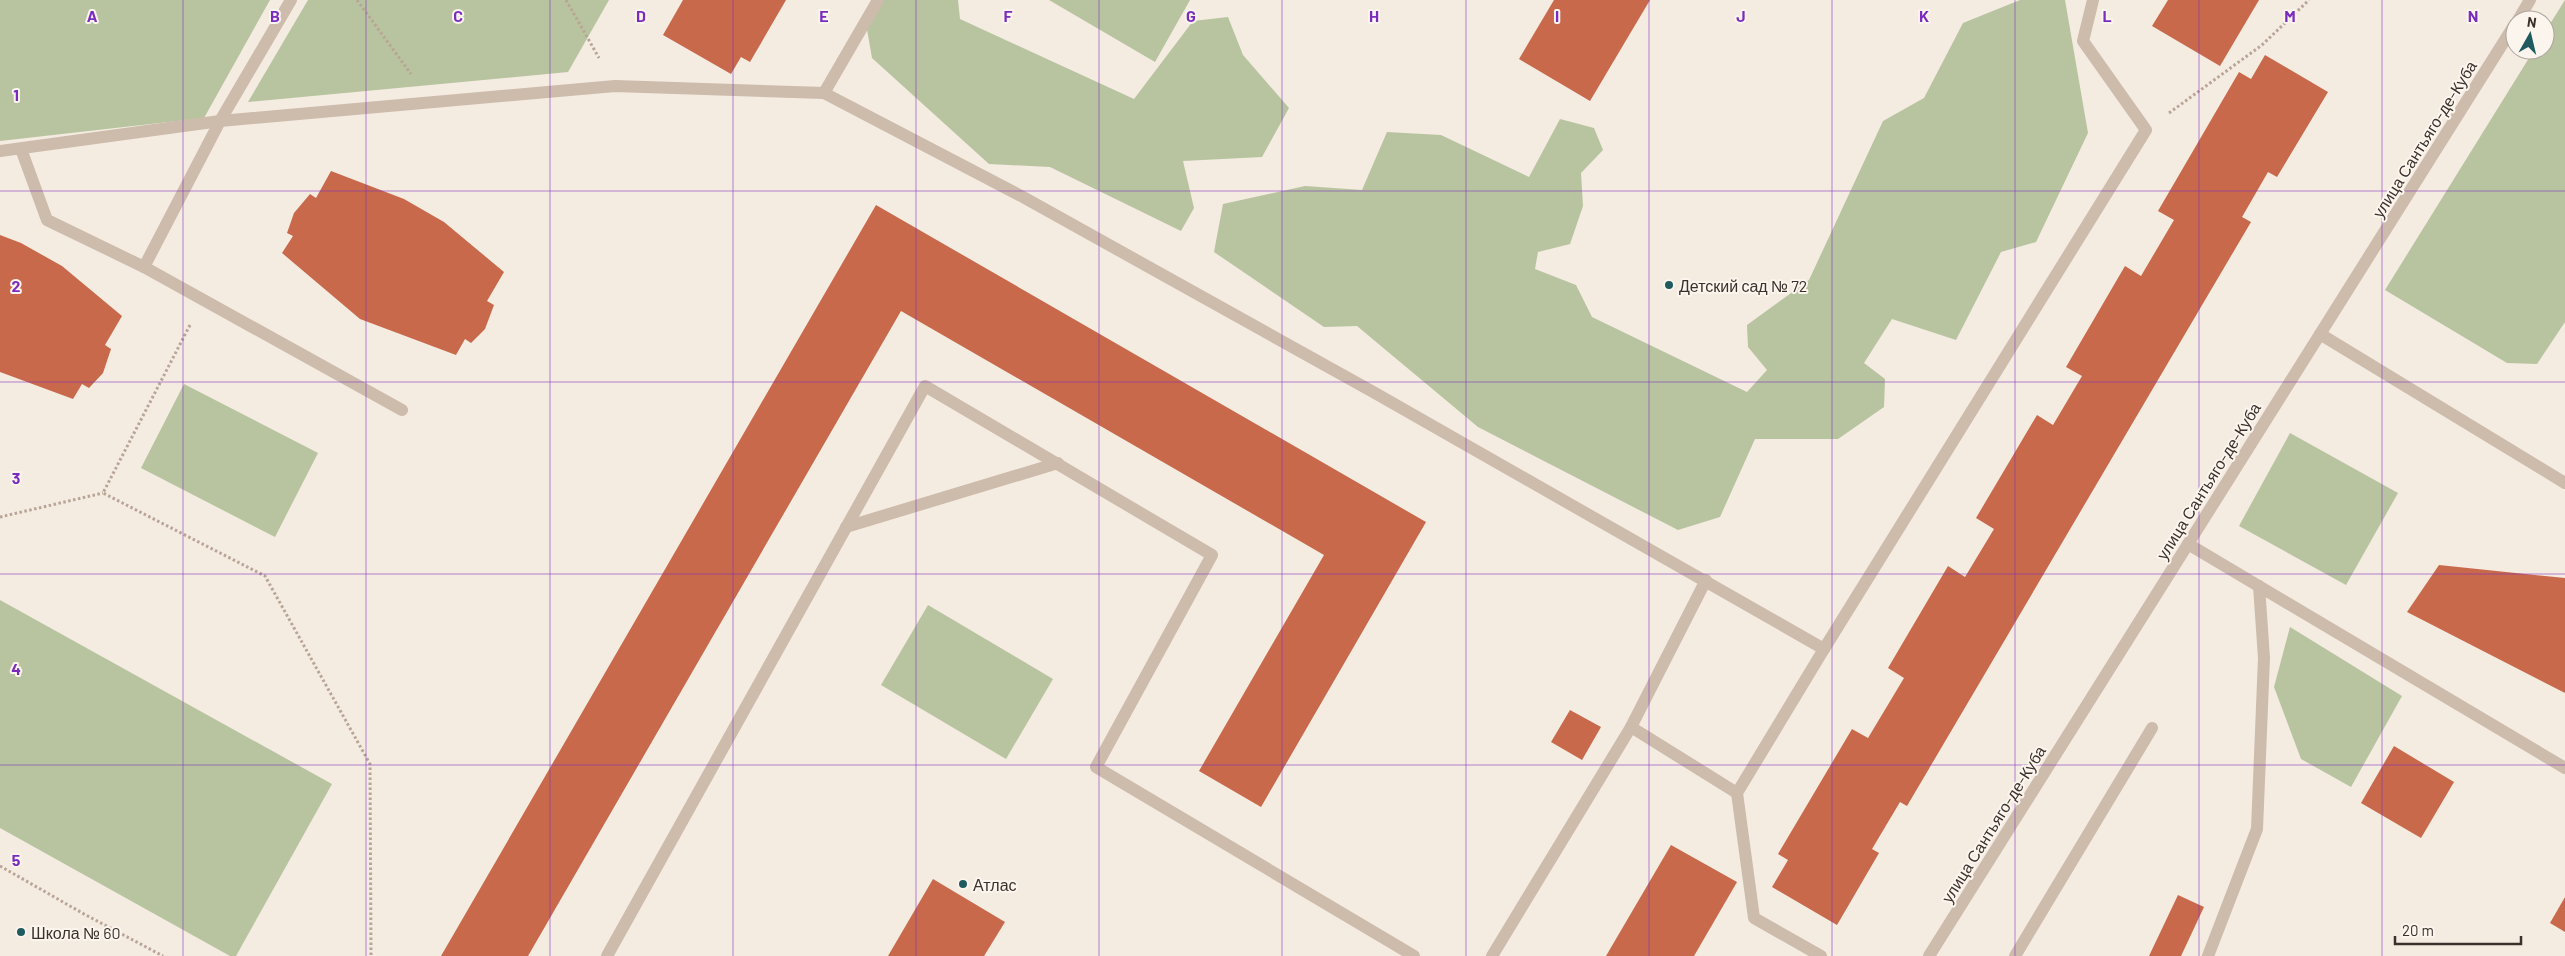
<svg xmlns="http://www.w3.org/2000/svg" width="2565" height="956" viewBox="0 0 2565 956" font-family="Barlow,sans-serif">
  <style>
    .green { fill: #b8c4a0 }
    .building { fill: #c8694b }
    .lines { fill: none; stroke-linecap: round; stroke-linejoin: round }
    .path { stroke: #b9a596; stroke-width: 3; stroke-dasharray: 2.5 2.5; stroke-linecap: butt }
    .lane { stroke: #cdbbac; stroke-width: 12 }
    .street { stroke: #cdbbac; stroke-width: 12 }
    .grid { fill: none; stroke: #7b2cbf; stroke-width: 1; stroke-opacity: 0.55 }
    .poi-dot { fill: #1f5a5e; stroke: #fbf5ee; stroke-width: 2 }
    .labels { text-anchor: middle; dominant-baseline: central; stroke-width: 4; stroke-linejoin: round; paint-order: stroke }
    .street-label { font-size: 16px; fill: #3b302b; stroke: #fbf5ee }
    .poi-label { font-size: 16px; fill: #3b302b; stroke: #fbf5ee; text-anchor: start }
    .grid-label { font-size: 16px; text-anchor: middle; font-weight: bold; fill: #7b2cbf; stroke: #fbf5ee; stroke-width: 4; stroke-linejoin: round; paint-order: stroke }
  </style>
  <rect width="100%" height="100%" fill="#f4ebe1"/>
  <g class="green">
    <path d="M0 0H270L204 118 0 141Z"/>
    <path d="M308 0H609L568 72 248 102Z"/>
    <path d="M876 0H958L960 19 1134 99 1193 21 1228 17 1243 55 1289 108 1262 157 1183 161 1194 208 1181 231 1050 167 989 164 872 58 865 18Z"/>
    <path d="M1049 0H1190L1155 62Z"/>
    <path d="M2020 0H2065L2088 133 2036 242 2001 252 1956 340 1892 319 1864 363 1885 379 1884 407 1838 439H1755L1720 517 1678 530 1478 427 1357 326 1324 327 1214 252 1223 204 1305 186 1362 190 1387 132 1441 135 1529 177 1560 119 1594 128 1603 150 1581 173 1583 206 1570 244 1538 252 1535 269 1576 285 1592 317 1747 392 1767 370 1748 347 1747 325 1809 280 1883 121 1924 98 1963 23Z"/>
    <path d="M2565 0V322L2537 364 2507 363 2385 290 2534 50H2545V32Z"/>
    <path d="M184 384 318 453 275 537 141 468Z"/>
    <path d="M2290 433 2398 493 2346 585 2239 526Z"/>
    <path d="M0 600 332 784 236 956H230L0 828Z"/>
    <path d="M928 605 1053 679 1006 759 881 685Z"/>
    <path d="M2290 627 2402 696 2351 787 2301 759 2274 687Z"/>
  </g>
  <g class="building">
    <path d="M683 0H786L750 62 741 57 731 74 663 35Z"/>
    <path d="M1554 0H1650L1590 101 1519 59Z"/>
    <path d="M2168 0H2259L2220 66 2152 26Z"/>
    <path d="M2265 55 2328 92 2277 177 2268 172 2242 217 2251 222 1907 806 1900 802 1872 849 1879 853 1837 925 1772 887 1788 860 1778 854 1852 729 1868 738 1904 678 1888 668 1948 566 1965 577 1994 529 1976 518 2037 415 2053 425 2082 376 2066 367 2125 266 2141 276 2174 220 2158 211 2239 72 2251 79Z"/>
    <path d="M331 171 404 199 444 222 504 272 487 301 494 305 485 329 471 343 465 339 456 355 360 319 282 253 293 236 287 233 294 213 310 194 316 198Z"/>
    <path d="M876 205 1426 522 1261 807 1199 771 1324 555 901 311 528 956H441Z"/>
    <path d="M0 235 21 243 62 266 122 316 105 345 111 349 103 373 89 388 82 384 73 399 0 372Z"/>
    <path d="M2439 565 2565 578V693L2407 612Z"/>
    <path d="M1570 710 1601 727 1582 760 1551 742Z"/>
    <path d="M2394 746 2454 782 2421 838 2361 803Z"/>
    <path d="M1671 845 1737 882 1694 956H1606Z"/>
    <path d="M933 879 1005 922 984 956H888Z"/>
    <path d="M2178 895 2204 907 2181 956H2149Z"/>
    <path d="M2565 897V932L2550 923Z"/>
  </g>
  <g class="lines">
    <g class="path">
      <path d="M357 0 411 74"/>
      <path d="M566 0 599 58"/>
      <path d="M2169 113 2262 45 2309 0"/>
      <path d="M190 325 103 493 265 576 370 764 371 956"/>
      <path d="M0 517 103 493"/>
      <path d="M0 866 84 914 163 956"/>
    </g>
    <g class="lane">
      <path d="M824 93 878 0"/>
      <path d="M21 149 47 220 144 267 220 121 291 0"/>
      <path d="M0 151 220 121 615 86 824 93 1023 197 1375 393 1824 649 1737 793 1754 918 1821 956"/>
      <path d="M144 267 402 410"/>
      <path d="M2320 334 2565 483"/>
      <path d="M846 527 1058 463"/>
      <path d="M2188 544 2565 768"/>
      <path d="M1824 649 2146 130 2083 41 2093 0"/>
      <path d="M1631 727 1737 793"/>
      <path d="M607 956 925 386 1212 555 1096 767 1414 956"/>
      <path d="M1492 956 1631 727 1706 580"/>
      <path d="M2015 956 2152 728"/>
      <path d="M2208 956 2257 829 2264 658 2259 586"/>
    </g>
    <g class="street">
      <path d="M2518 20 2530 0"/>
      <path d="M1929 956 2515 24"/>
    </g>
  </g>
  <path class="grid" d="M183 0V956M366 0V956M550 0V956M733 0V956M916 0V956M1099 0V956M1282 0V956M1466 0V956M1649 0V956M1832 0V956M2015 0V956M2199 0V956M2382 0V956M0 191H2565M0 382H2565M0 574H2565M0 765H2565"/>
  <g class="poi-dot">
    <circle cx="1669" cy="285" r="5"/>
    <circle cx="963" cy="884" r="5"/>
    <circle cx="21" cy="932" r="5"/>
  </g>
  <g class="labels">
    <g class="street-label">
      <text transform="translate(2424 139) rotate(-58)">улица Сантьяго-де-Куба</text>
      <text transform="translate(2208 481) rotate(-58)">улица Сантьяго-де-Куба</text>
      <text transform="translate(1993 824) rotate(-58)">улица Сантьяго-де-Куба</text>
    </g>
    <g class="poi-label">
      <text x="1679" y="285">Детский сад № 72</text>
      <text x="973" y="884">Атлас</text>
      <text x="31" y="932">Школа № 60</text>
    </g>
  </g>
  <g class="grid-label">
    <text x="92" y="22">A</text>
    <text x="275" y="22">B</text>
    <text x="458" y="22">C</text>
    <text x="641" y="22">D</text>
    <text x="824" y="22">E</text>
    <text x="1008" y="22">F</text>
    <text x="1191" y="22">G</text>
    <text x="1374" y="22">H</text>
    <text x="1557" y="22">I</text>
    <text x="1741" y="22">J</text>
    <text x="1924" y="22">K</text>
    <text x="2107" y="22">L</text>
    <text x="2290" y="22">M</text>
    <text x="2473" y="22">N</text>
    <text x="16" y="101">1</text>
    <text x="16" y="292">2</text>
    <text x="16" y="484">3</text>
    <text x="16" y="675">4</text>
    <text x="16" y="866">5</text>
  </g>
  <g transform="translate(2530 35) rotate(8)"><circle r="24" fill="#fbf5ee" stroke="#aea6a0"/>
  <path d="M0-4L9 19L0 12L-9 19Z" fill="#1f5a5e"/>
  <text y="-8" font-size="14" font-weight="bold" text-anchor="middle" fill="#3b302b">N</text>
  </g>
  <path d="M2395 936v8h126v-8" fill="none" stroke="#3b302b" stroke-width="2.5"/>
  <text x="2402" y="936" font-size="15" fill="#3b302b" stroke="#fbf5ee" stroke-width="4" paint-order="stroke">20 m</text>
</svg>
